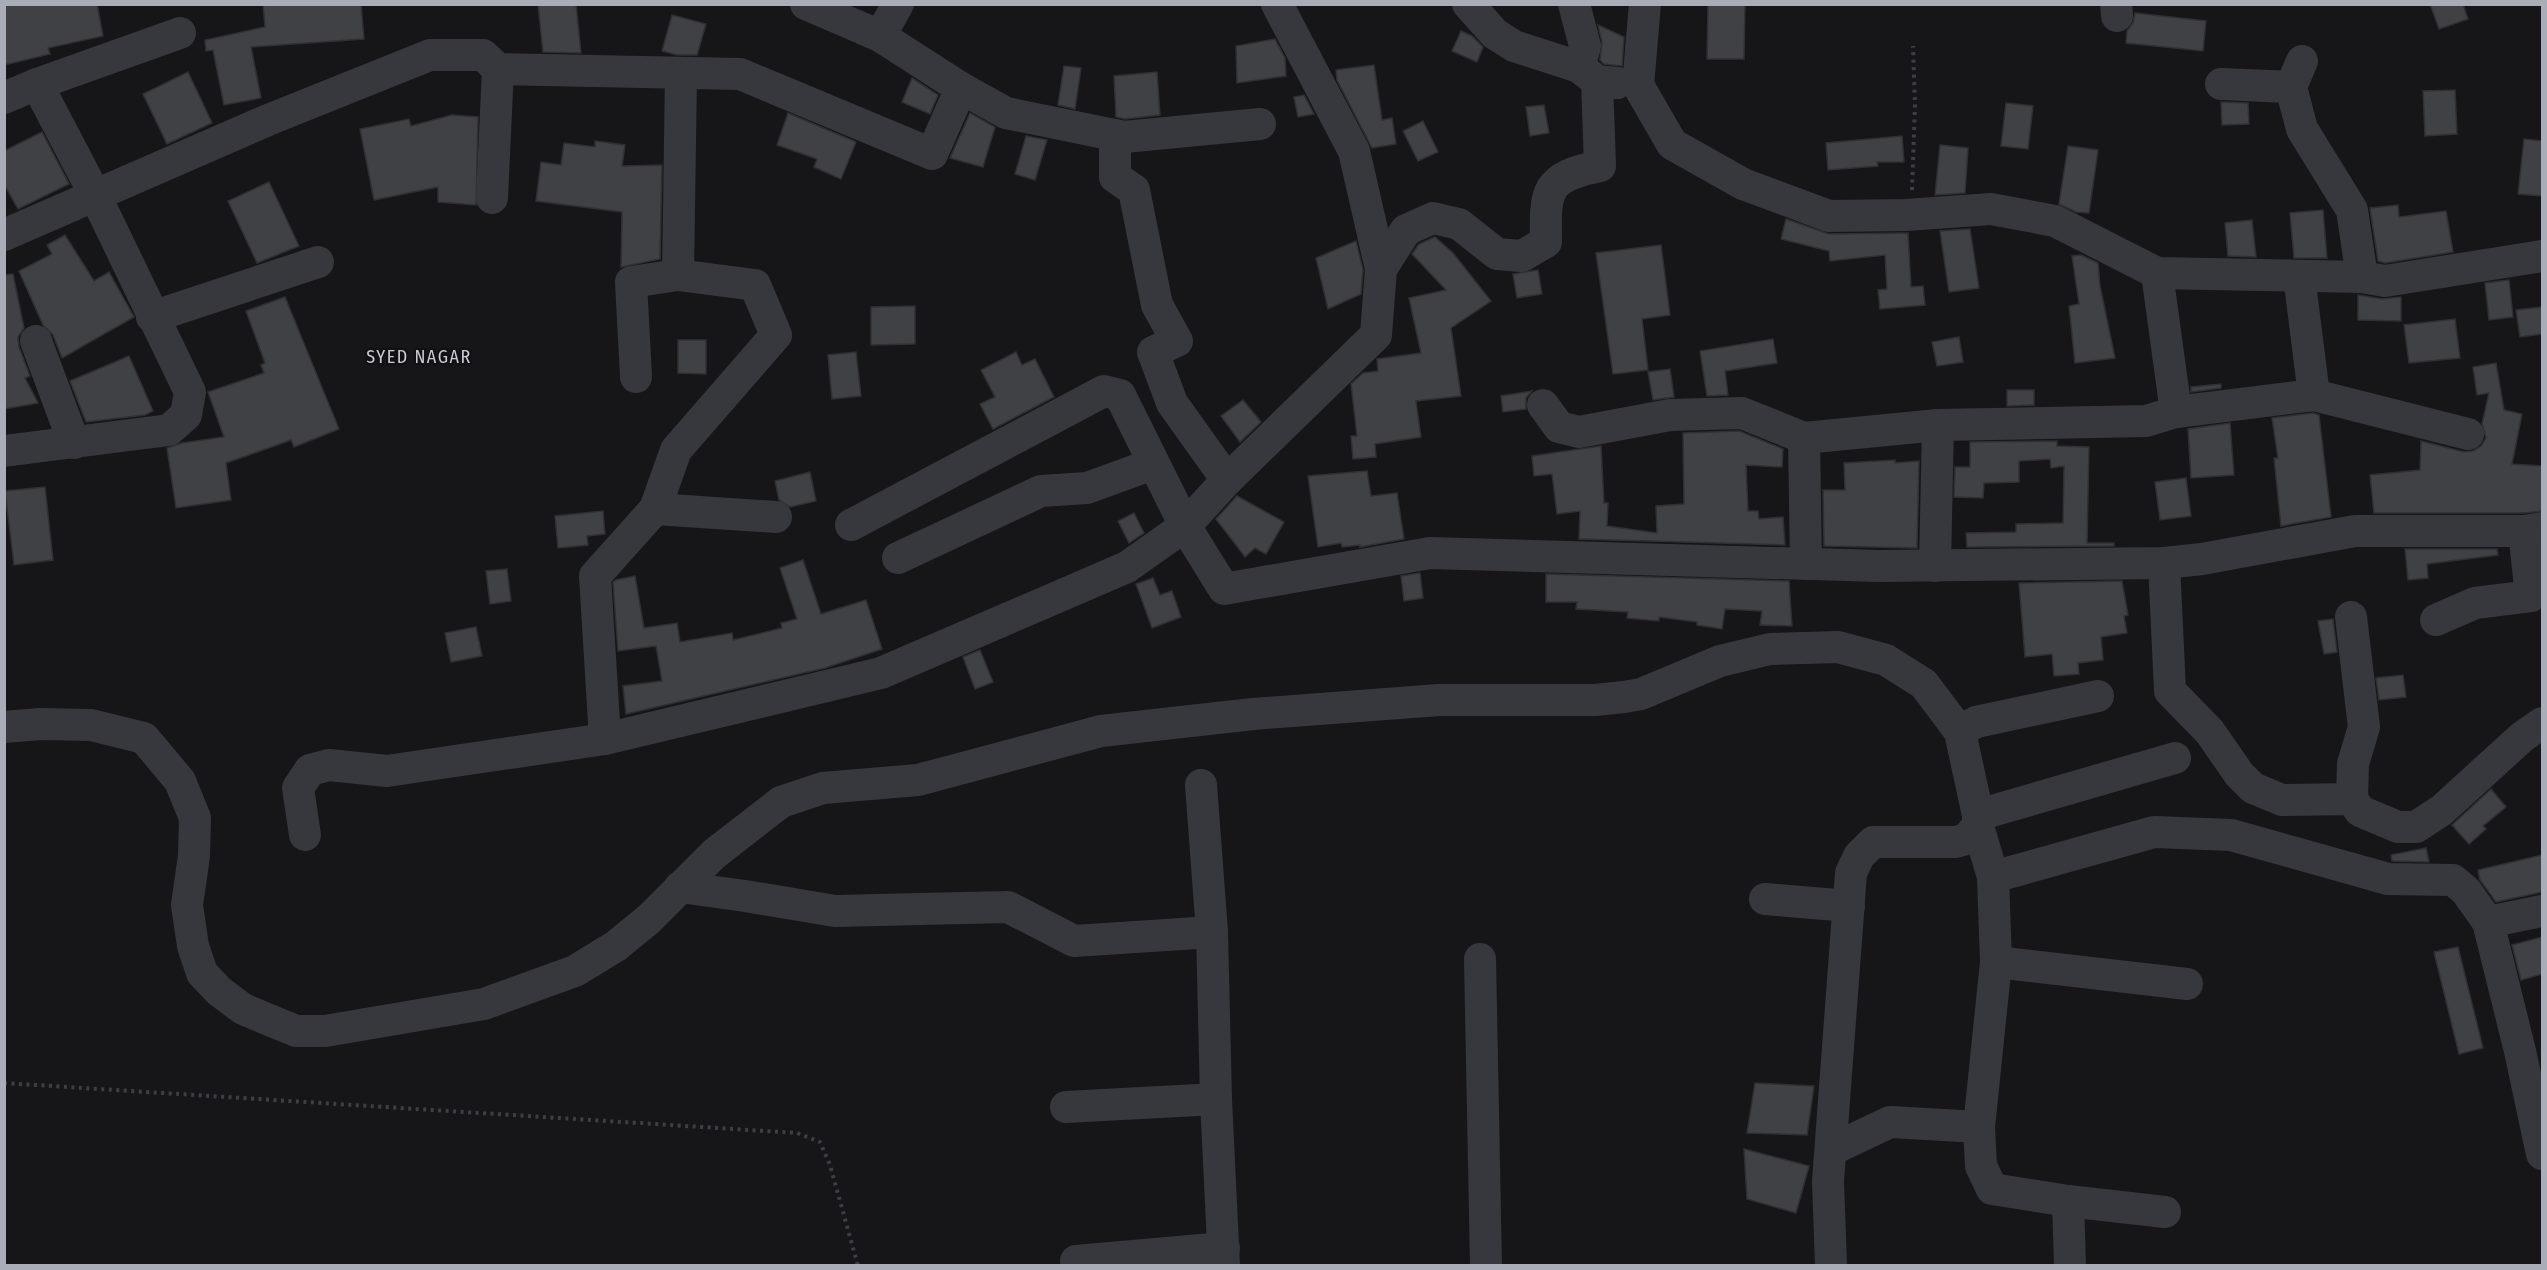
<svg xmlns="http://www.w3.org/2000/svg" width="2547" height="1270" viewBox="0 0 2547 1270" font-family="'Fira Sans Condensed',sans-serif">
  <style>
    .building { fill: #404145; stroke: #303034; stroke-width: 1.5 }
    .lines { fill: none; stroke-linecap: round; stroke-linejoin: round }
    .path { stroke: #3d3f44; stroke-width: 4; stroke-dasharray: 3 4.5; stroke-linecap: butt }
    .minor { stroke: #37383d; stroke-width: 32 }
    .labels { text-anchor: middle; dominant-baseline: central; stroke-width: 4.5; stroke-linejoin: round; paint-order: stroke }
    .neighbourhood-label { font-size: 18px; letter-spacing: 1.5px; fill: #c9ccd4; stroke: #111113 }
  </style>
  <rect width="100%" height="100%" fill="#161618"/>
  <g class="building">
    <path d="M4 4H97L103 36 48 48 50 54 4 65Z"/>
    <path d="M263 4H361L364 39 251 47 261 98 224 105 213 50 206 51 205 40 265 27Z"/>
    <path d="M538 4H576L581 53 543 52Z"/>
    <path d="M1708 4H1745L1744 59H1707Z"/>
    <path d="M2430 4H2463L2468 19 2439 29Z"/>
    <path d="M2135 13 2206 21 2203 51 2126 43 2127 31 2133 23Z"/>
    <path d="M672 15 706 24 697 55H677L662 51Z"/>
    <path d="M1598 25 1624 37 1622 66 1604 64 1600 60 1602 42Z"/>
    <path d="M1461 31 1472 36 1483 47 1477 62 1452 51Z"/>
    <path d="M1275 39 1285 58 1286 76 1237 83 1236 46Z"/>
    <path d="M1374 65 1382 120 1392 118 1396 144 1372 148 1337 80 1336 70Z"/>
    <path d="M1064 66 1081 68 1075 109 1058 105Z"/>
    <path d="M188 72 212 123 167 144 143 94Z"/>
    <path d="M1157 72 1160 115 1125 119 1116 117 1114 76Z"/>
    <path d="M912 78 938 95 930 114 902 102Z"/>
    <path d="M2455 90 2457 134 2425 136 2423 91Z"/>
    <path d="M1304 95 1314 114 1298 117 1294 97Z"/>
    <path d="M2221 102 2248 103 2249 124 2222 125Z"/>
    <path d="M2006 103 2033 106 2028 149 2001 146Z"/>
    <path d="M1544 105 1549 133 1530 136 1526 107Z"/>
    <path d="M788 113 856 142 841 179 814 167 817 159 777 145Z"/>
    <path d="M970 113 995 127 983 167 950 158Z"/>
    <path d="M452 115 478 117 476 205 438 202V187L374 200 360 129 409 119 411 126Z"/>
    <path d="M1423 121 1438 152 1418 161 1403 131Z"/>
    <path d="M42 132 69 184 18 209 4 184V151Z"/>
    <path d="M1026 136 1047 140 1035 180 1015 174Z"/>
    <path d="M1902 136 1904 162H1877L1878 166 1828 170 1826 143Z"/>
    <path d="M2524 139 2542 141V196L2518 194Z"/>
    <path d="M595 141 625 145 622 166 662 165 660 259 621 267 622 212 536 201 541 162 561 165 564 143 595 147Z"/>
    <path d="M1940 145 1968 148 1965 193 1935 195Z"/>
    <path d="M2068 146 2098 150 2089 213 2076 212 2059 204Z"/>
    <path d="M269 182 299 246 257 263 228 201Z"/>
    <path d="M2398 205 2399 217 2446 211 2453 252 2385 263 2378 261 2370 208Z"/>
    <path d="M2323 210 2327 258H2294L2290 213Z"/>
    <path d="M1786 219 1829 234 1908 233 1911 287 1923 286 1925 305 1880 309 1878 290 1887 289 1885 255 1830 261 1829 251 1781 239Z"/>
    <path d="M2252 220 2256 257 2228 256 2225 223Z"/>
    <path d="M1970 229 1979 288 1949 292 1940 231Z"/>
    <path d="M65 235 94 281 109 272 134 317 62 358 53 335 43 325 19 271 52 254 47 245Z"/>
    <path d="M1435 237 1453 253 1491 301 1451 328 1461 396 1416 401 1421 437 1375 444 1376 457 1353 459 1351 436H1357L1351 384 1363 373 1378 371 1377 359 1421 353 1409 298 1446 290 1412 254 1419 244Z"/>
    <path d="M1356 241 1363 270 1361 294 1328 309 1316 258Z"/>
    <path d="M1661 245 1670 315 1642 319 1648 370 1613 374 1596 253Z"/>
    <path d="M2081 255 2098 263 2100 286 2115 358 2075 363 2069 306 2079 304 2072 256Z"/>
    <path d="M1538 270 1542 294 1517 298 1513 274Z"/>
    <path d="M13 274 24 328 18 337 19 347 30 376 25 378 38 403 4 409V275Z"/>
    <path d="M2509 280 2513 317 2489 320 2485 283Z"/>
    <path d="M2358 295 2382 299 2401 297V321L2358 320Z"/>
    <path d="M285 297 339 429 294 447 291 440 226 463 231 500 176 508 167 448 182 443 224 437 208 392 264 373 261 365 265 363 246 311Z"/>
    <path d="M915 306V344L871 345V307Z"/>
    <path d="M2542 307V334L2520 337 2516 310Z"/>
    <path d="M2455 319 2460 358 2409 363 2404 325Z"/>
    <path d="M1959 337 1963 362 1937 366 1932 342Z"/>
    <path d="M1773 339 1777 363 1725 371 1728 395 1707 396 1700 351Z"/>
    <path d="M678 340H706V374L678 373Z"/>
    <path d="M856 352 861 396 832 399 828 355Z"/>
    <path d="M1016 352 1022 365 1035 359 1054 397 993 429 980 404 995 397 981 370Z"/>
    <path d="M129 356 153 411 145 415 86 422 70 381Z"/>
    <path d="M2496 363 2504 410 2522 414 2512 464 2542 466V511L2523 513H2374L2370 475 2420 470 2421 441 2464 452 2473 451 2481 446 2486 438 2482 424 2489 393 2477 395 2473 367Z"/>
    <path d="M1670 369 1674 397 1653 400 1648 372Z"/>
    <path d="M2221 384V388L2191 392V387Z"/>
    <path d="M2007 390H2034V405L2007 406Z"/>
    <path d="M1532 391 1526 398V409L1503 412 1501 396Z"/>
    <path d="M1243 400 1261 422 1240 442 1221 416Z"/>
    <path d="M2313 413 2319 415 2331 517 2281 526 2274 458H2278L2272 418Z"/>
    <path d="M2230 423 2234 475 2191 478 2188 429Z"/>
    <path d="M1739 431 1783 449 1782 467 1746 465 1748 511H1758L1759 519 1783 517 1785 545 1579 539 1580 511 1557 514 1552 474 1534 476 1532 456 1601 446 1604 503H1608L1607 526 1657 533 1656 506 1684 504 1683 433Z"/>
    <path d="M2057 441V446L2089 447 2087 543H2114V546L1967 547 1966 533 2016 532V524L2063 523 2064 466 2051 468 2050 459 2019 461V482L1984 483 1983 498 1954 497 1955 467H1970V442Z"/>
    <path d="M1895 460V463L1919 461 1917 548 1824 546 1823 490H1845L1844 463Z"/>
    <path d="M1367 471 1371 496 1397 493 1404 539 1360 547V545L1342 547 1341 543 1318 547 1308 476Z"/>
    <path d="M810 472 816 501 790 507 779 500 775 481Z"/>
    <path d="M2186 478 2191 516 2160 520 2155 482Z"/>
    <path d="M45 487 53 560 14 565 5 491Z"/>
    <path d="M1237 496 1284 522 1266 554 1255 548 1245 557 1216 519Z"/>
    <path d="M603 511 605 534 587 536 588 545 558 548 555 516Z"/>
    <path d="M1134 513 1144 533 1129 543 1118 521Z"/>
    <path d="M2405 549H2497L2498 555 2427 564 2428 578 2408 580Z"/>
    <path d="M803 560 821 614 866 600 882 649 825 668 626 714 623 686 662 681 656 646 618 651 613 582 616 580 635 576 644 628 677 623 680 642 732 633 733 640 782 628 781 623 797 619 780 568Z"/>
    <path d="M507 569 511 601 490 604 486 571Z"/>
    <path d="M1420 573 1423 598 1404 601 1401 576Z"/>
    <path d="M1546 574 1789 581 1792 626 1760 625 1762 611 1725 609 1722 629 1697 625V622L1659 617V621L1627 618 1628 612 1576 609 1577 602H1546Z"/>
    <path d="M1153 578 1160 595 1172 591 1181 617 1152 628 1136 584Z"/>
    <path d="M2122 581 2128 615 2124 616 2127 633 2101 637 2103 660 2078 663 2079 674 2054 676 2052 654 2025 657 2019 583Z"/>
    <path d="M2333 619 2337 652 2324 654 2318 621Z"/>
    <path d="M476 627 482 656 451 662 445 633Z"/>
    <path d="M980 650 993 682 975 689 963 657Z"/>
    <path d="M2403 675 2406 697 2379 700 2376 678Z"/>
    <path d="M2491 789 2506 807 2483 826 2486 829 2469 844 2452 825Z"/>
    <path d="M2426 848 2429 862 2392 861 2391 855Z"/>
    <path d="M2542 855V892L2496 902 2480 880 2478 870Z"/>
    <path d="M2542 937V974L2521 980 2512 945Z"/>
    <path d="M2458 947 2483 1048 2459 1054 2434 952Z"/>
    <path d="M1755 1083 1814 1086 1807 1135 1747 1133Z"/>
    <path d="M1744 1149 1809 1166 1796 1213 1747 1199Z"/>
  </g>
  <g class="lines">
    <g class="path">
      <path d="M1912 190 1915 105 1913 46"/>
      <path d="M4 1083 797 1133 820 1142 830 1165 858 1266"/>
    </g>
    <g class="minor">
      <path d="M806 4 880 36 961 88 1006 113 1124 137 1260 124"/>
      <path d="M1468 4 1495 34 1514 46 1579 67 1597 81 1617 83"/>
      <path d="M1574 4 1585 46 1579 67"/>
      <path d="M1645 4 1638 85 1672 144 1743 184 1829 216 1906 215 1991 209 2055 221 2157 273 2362 277 2385 281 2542 256"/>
      <path d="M2116 4 2117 16"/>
      <path d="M880 36 898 4"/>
      <path d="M2302 61 2291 87 2302 129 2352 210 2362 277"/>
      <path d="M2221 84 2291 87"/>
      <path d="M4 98 37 84 180 33"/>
      <path d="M1115 135V177L1134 190 1157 305 1177 341 1153 352 1172 403 1227 480"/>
      <path d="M492 198 498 69"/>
      <path d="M4 235 268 120 430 55H483L498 69 740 74 932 154 961 88"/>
      <path d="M1381 269 1406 230 1433 218 1459 224 1497 254 1522 256 1546 242C1545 190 1545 177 1600 166L1597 81"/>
      <path d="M2157 273 2176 412"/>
      <path d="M2299 276 2314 395"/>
      <path d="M152 317 318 262"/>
      <path d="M36 341 74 443"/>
      <path d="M636 377 631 282 678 275"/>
      <path d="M1543 405 1559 427 1579 432 1670 415 1742 413 1804 438 1938 425 2146 421 2176 412 2314 395 2468 434"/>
      <path d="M1804 438 1806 564"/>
      <path d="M4 451 169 430 186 415 190 392 95 195 37 84"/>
      <path d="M655 509 776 517"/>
      <path d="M851 525 1104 391 1120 395 1185 526 1224 589 1430 553 1879 566 2164 563 2202 559 2355 531H2524L2542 528"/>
      <path d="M898 558 1041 491 1087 488 1153 464"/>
      <path d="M2164 563 2170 691 2210 732 2239 774 2253 788 2282 800 2352 799 2360 811 2398 827H2416L2442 810 2522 737 2542 723"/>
      <path d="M1935 566 1938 425"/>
      <path d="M2351 617 2364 727 2353 764 2352 799"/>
      <path d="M2436 620 2475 603 2531 596 2524 531"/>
      <path d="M4 727 40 724 91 725 144 738 180 781 195 818 194 856 187 905 193 946 202 973 219 991 243 1009 296 1031H325L484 1004 575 971 616 946 649 919 714 854 781 802 823 788 918 780 1101 731 1253 714 1439 700H1595L1624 697 1641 694 1720 661 1770 649 1838 647 1886 660 1924 684 1960 732 1978 815V826L1993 877 1996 962 1979 1127 1981 1166 1992 1189 2068 1201 2165 1212"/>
      <path d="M1960 732 1976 722 2098 696"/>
      <path d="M605 739 595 576 655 509 676 450 776 335 755 285 678 275 681 74"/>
      <path d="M1201 785 1212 932 1216 1099 1224 1266"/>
      <path d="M1978 815 2175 758"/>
      <path d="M305 835 298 788 310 770 329 765 387 771 605 739 881 673 1127 567 1185 526 1227 480 1376 335 1381 269 1354 151 1277 4"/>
      <path d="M1993 877 2154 832 2231 835 2388 879 2453 880 2466 891 2488 922 2520 1051 2542 1154"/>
      <path d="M680 887 745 896 835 911 1008 907 1074 941 1212 932"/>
      <path d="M1765 899 1849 906"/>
      <path d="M2488 922 2542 911"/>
      <path d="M1480 959 1486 1266"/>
      <path d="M1996 962 2187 984"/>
      <path d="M1066 1107 1216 1099"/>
      <path d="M1831 1150 1890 1122 1979 1127"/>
      <path d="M2068 1201 2070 1266"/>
      <path d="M1076 1261 1224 1248"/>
      <path d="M1831 1266 1828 1181 1851 873 1859 856 1873 842H1956L1966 839 1978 826"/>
    </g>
  </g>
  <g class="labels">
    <g class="neighbourhood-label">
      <text x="419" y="357">SYED NAGAR</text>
    </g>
  </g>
  <rect width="2547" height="1270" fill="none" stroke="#a8adb8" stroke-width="12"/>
</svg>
